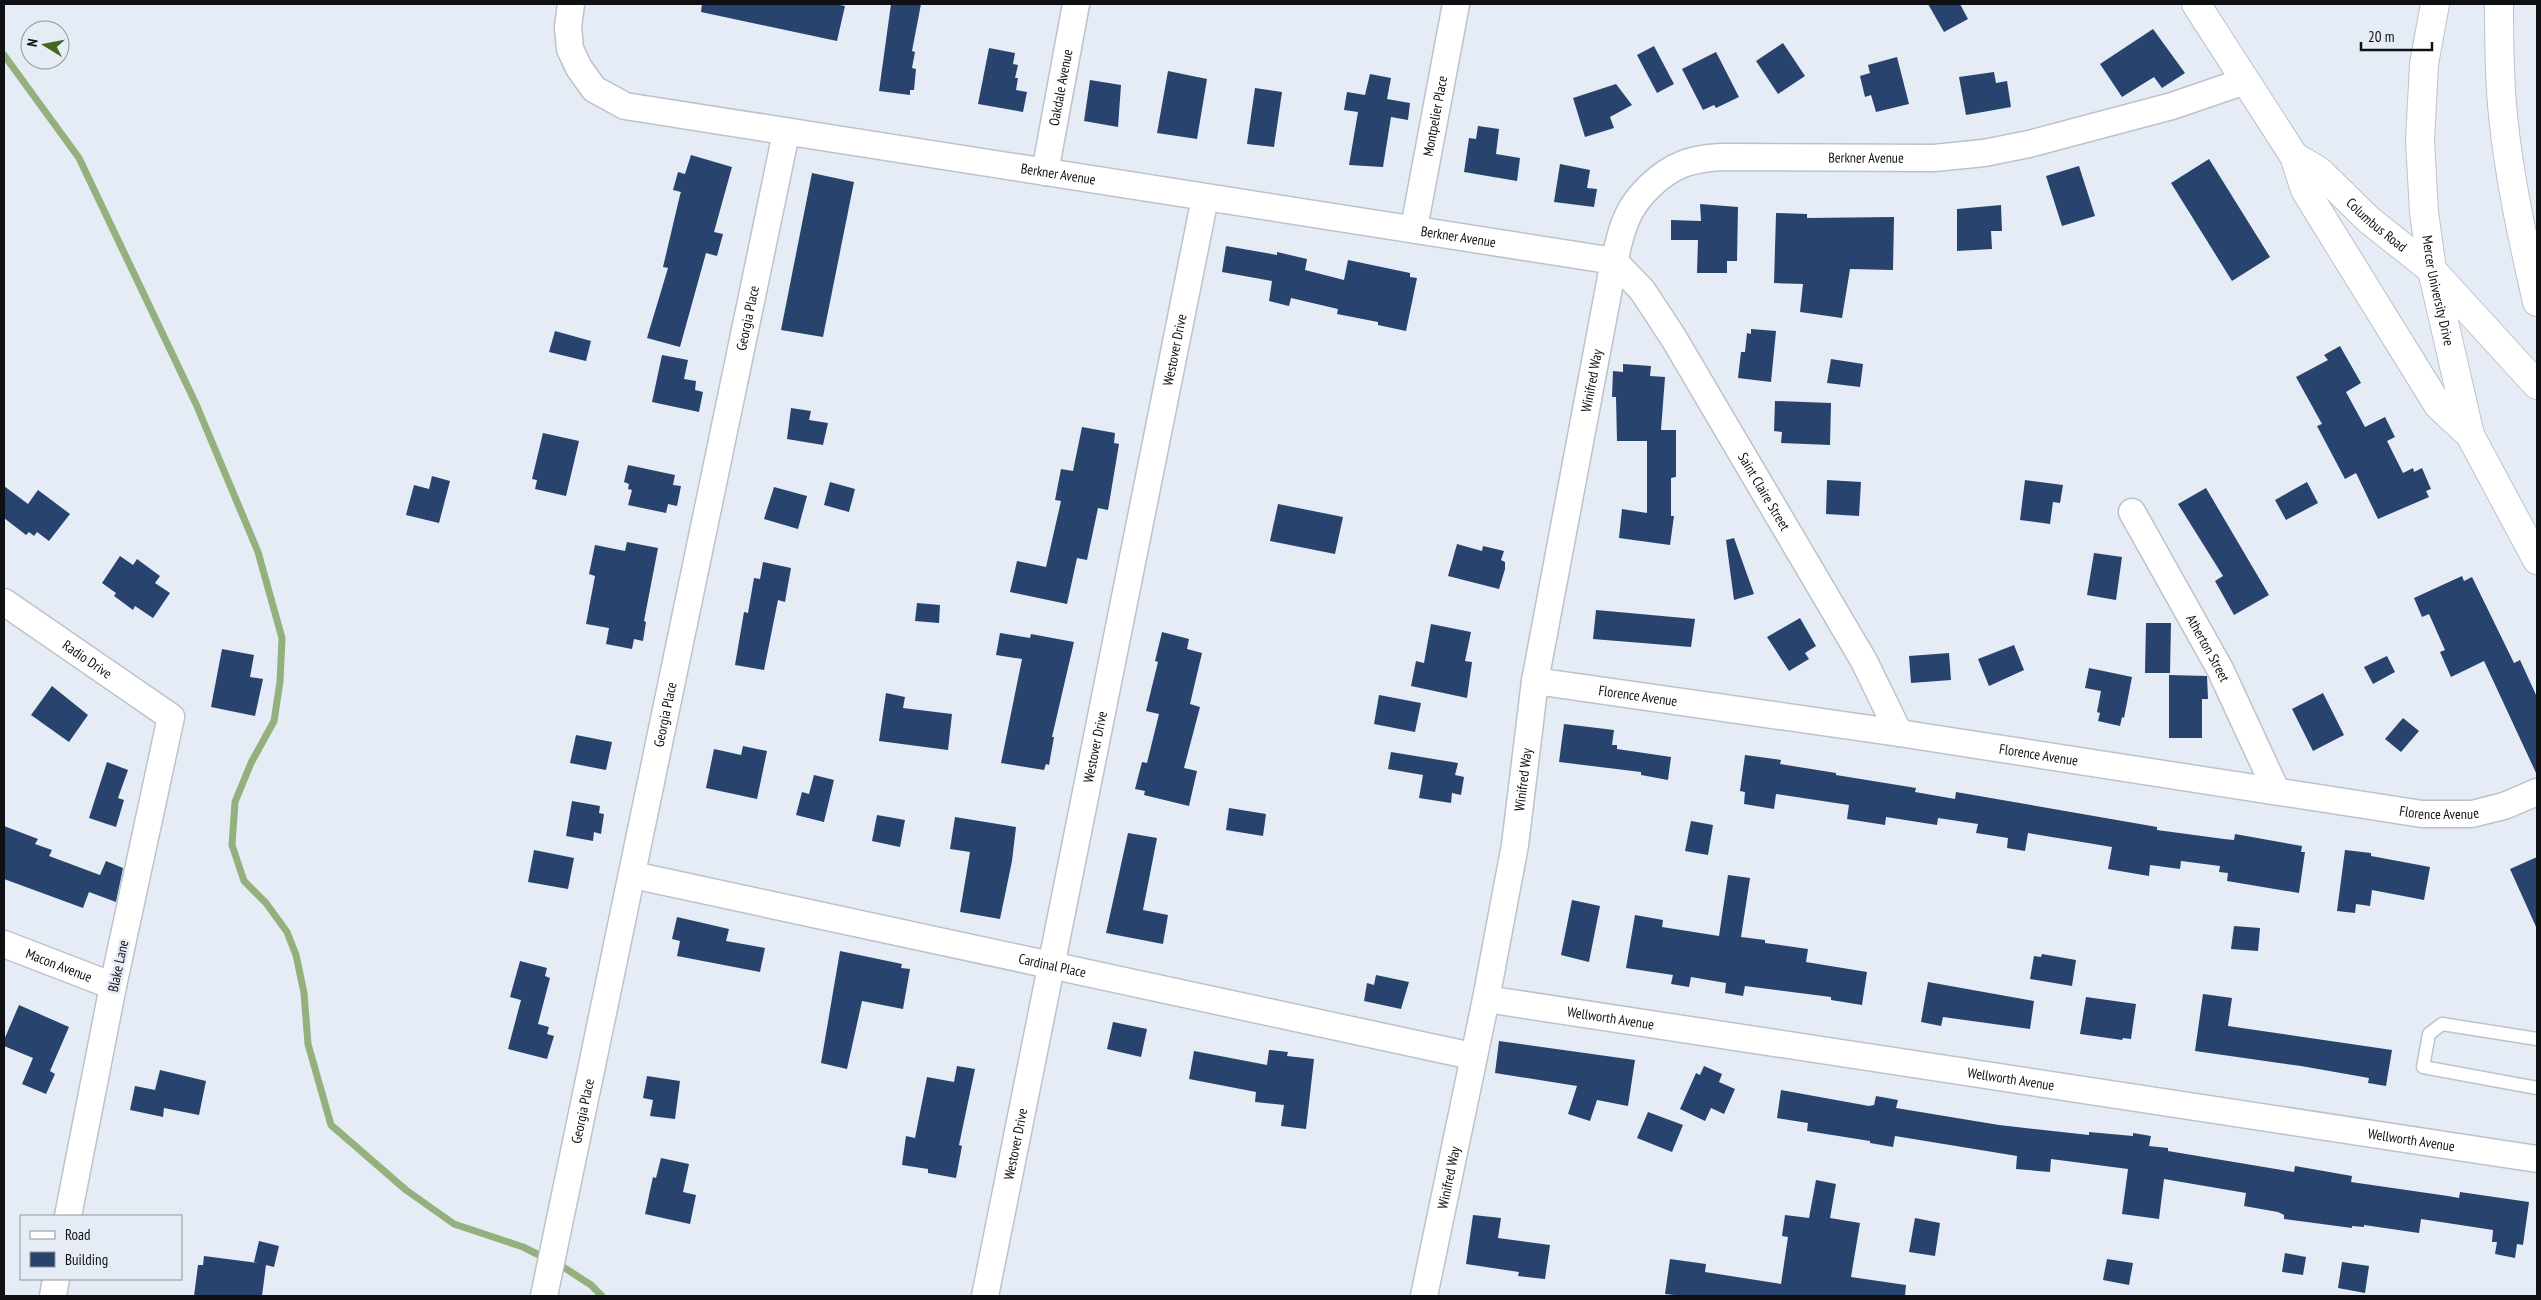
<svg xmlns="http://www.w3.org/2000/svg" width="2541" height="1300" viewBox="0 0 2541 1300" font-family="'PT Sans Narrow',sans-serif">
  <style>
    .lines { fill: none; stroke-linecap: round; stroke-linejoin: round }
    .stream { stroke: #94b07c; stroke-width: 7 }
    .building { fill: #28446e }
    .lane-casing { stroke: #bcc2cb; stroke-width: 15 }
    .street-casing { stroke: #bcc2cb; stroke-width: 29 }
    .secondary-casing { stroke: #bcc2cb; stroke-width: 30 }
    .lane { stroke: #fff; stroke-width: 12 }
    .street { stroke: #fff; stroke-width: 26 }
    .secondary { stroke: #fff; stroke-width: 28 }
    .labels { text-anchor: middle; dominant-baseline: central; stroke-width: 5; stroke-linejoin: round; paint-order: stroke }
    .street-label { font-size: 14px; fill: #0e1013; stroke: #e6ecf6 }
  </style>
  <rect width="100%" height="100%" fill="#e6ecf6"/>
  <g class="lines">
    <g class="stream">
      <path d="M4 55 79 158 196 404 258 552 282 638 280 682 274 721 251 763 235 802 232 845 244 881 266 903 287 932 296 955 304 993 308 1044 331 1125 406 1190 454 1224 523 1247 547 1259"/>
      <path d="M557 1263 591 1285 602 1296"/>
    </g>
  </g>
  <g class="building">
    <path d="M702 4H835L845 6 837 41 701 12Z"/>
    <path d="M891 4H921L912 51 915 52 912 68 916 69 914 90H910V95L879 91Z"/>
    <path d="M1928 4H1960L1968 19 1944 32Z"/>
    <path d="M2153 29 2185 73 2162 88 2154 77 2122 97 2100 64Z"/>
    <path d="M1783 43 1805 76 1778 94 1756 61Z"/>
    <path d="M1654 46 1674 84 1657 93 1637 55Z"/>
    <path d="M989 48 1015 53 1013 64 1018 65 1015 78H1018L1016 90 1027 92 1023 112 978 104Z"/>
    <path d="M1716 52 1739 97 1716 108 1714 105 1703 110 1682 69Z"/>
    <path d="M1897 57 1909 104 1876 112 1871 95 1865 97 1860 76 1870 73 1868 65Z"/>
    <path d="M1168 71 1207 79 1197 139 1157 133Z"/>
    <path d="M1994 72 1996 83 2007 81 2011 107 1966 115 1959 77Z"/>
    <path d="M1370 74 1391 78 1387 99 1410 103 1408 120 1391 117 1383 167 1349 165 1358 112 1344 110 1347 92 1365 95Z"/>
    <path d="M1090 80 1121 85 1118 127 1084 121Z"/>
    <path d="M1616 84 1632 105 1610 117 1614 128 1585 137 1573 98Z"/>
    <path d="M1255 88 1282 92 1274 147 1247 144Z"/>
    <path d="M1478 126 1499 129 1496 154 1520 158 1517 181 1464 172 1469 138 1476 139Z"/>
    <path d="M691 155 732 167 714 232 723 234 717 256 706 253 680 347 647 338 668 268 663 267 680 195 681 192 673 190 678 172 685 174Z"/>
    <path d="M2209 159 2270 257 2232 281 2171 183Z"/>
    <path d="M1560 164 1590 170 1587 188 1597 189 1594 207 1554 202Z"/>
    <path d="M2079 166 2095 216 2062 226 2046 176Z"/>
    <path d="M812 173 854 182 823 337 781 330Z"/>
    <path d="M1700 204 1738 207 1737 261H1727V273H1697L1698 240H1671V220L1701 221Z"/>
    <path d="M2001 205 2002 231H1991L1992 249 1957 251V209Z"/>
    <path d="M1776 213 1807 214V218L1894 217 1893 270 1850 269 1842 318 1800 312 1803 284 1774 283Z"/>
    <path d="M1226 246 1277 255V252L1307 259 1305 270 1344 280 1348 260 1410 273V277L1417 278 1406 331 1378 325V322L1337 314 1338 309 1291 298 1289 306 1269 301 1272 281 1222 272Z"/>
    <path d="M1751 329 1776 331 1771 382 1738 378 1741 352H1745L1747 333 1751 334Z"/>
    <path d="M555 331 591 341 586 361 549 352Z"/>
    <path d="M2340 346 2361 383 2346 392 2365 427 2385 417 2395 437 2387 441 2403 473 2413 468 2414 472 2422 468 2431 489 2426 491 2429 497 2378 519 2356 473 2345 479 2317 426 2322 424 2296 377 2328 360 2324 355Z"/>
    <path d="M662 355 688 360 684 379 696 381 695 390 703 392 699 412 652 402Z"/>
    <path d="M1831 359 1863 364 1860 387 1827 383Z"/>
    <path d="M1623 364 1651 366 1650 376 1665 377 1661 430H1676V477L1671 478V516H1674L1670 545 1619 538 1622 509 1647 513V441H1617L1616 397H1612L1613 371 1623 372Z"/>
    <path d="M1775 401 1831 403 1830 445 1781 443 1782 432 1774 431Z"/>
    <path d="M791 408 811 411 809 420 828 423 823 445 787 439Z"/>
    <path d="M1082 427 1115 433 1114 443 1119 444 1108 510 1098 508 1087 560 1077 558 1067 604 1010 592 1017 561 1046 567 1061 501 1055 500 1061 469 1073 471Z"/>
    <path d="M543 433 579 441 566 496 535 489 537 480 532 479Z"/>
    <path d="M628 465 675 475 673 485 681 486 677 506 668 504 666 513 628 505 632 490 628 489 629 484 624 482Z"/>
    <path d="M432 476 450 481 439 523 406 515 414 485 429 489Z"/>
    <path d="M1827 480 1861 482 1859 516 1826 514Z"/>
    <path d="M2025 480 2063 485 2060 503 2053 502 2050 524 2020 520Z"/>
    <path d="M830 482 855 489 849 512 824 505Z"/>
    <path d="M2307 482 2318 503 2286 520 2275 500Z"/>
    <path d="M4 486 28 504 38 490 70 514 49 541 37 532 34 536 29 532 26 535 4 518Z"/>
    <path d="M774 487 807 496 798 529 764 519Z"/>
    <path d="M2206 488 2269 595 2234 615 2215 581 2223 576 2178 504Z"/>
    <path d="M1278 504 1343 517 1335 554 1270 541Z"/>
    <path d="M1734 538 1754 594 1734 600 1726 540Z"/>
    <path d="M627 542 658 548 644 621 646 622 643 641 634 639 632 649 606 644 609 628 586 624 595 576 589 574 595 545 625 551Z"/>
    <path d="M1457 544 1482 551 1483 546 1504 551 1501 560 1505 562V569L1499 589 1448 576Z"/>
    <path d="M2094 553 2122 557 2116 600 2087 595Z"/>
    <path d="M120 556 133 565 137 559 160 576 155 583 170 593 153 618 135 606 133 610 114 596 116 593 102 583Z"/>
    <path d="M763 562 791 568 785 602 778 600 764 670 735 665 744 612 748 613 754 578 760 579Z"/>
    <path d="M2462 576 2464 581 2472 577 2514 663 2520 660 2537 697V775L2484 661 2451 677 2440 652 2445 650 2429 614 2422 617 2414 598Z"/>
    <path d="M917 603 940 605 939 623 915 621Z"/>
    <path d="M1596 610 1695 619 1691 647 1593 639Z"/>
    <path d="M1800 618 1816 646 1805 653 1809 659 1789 671 1767 637Z"/>
    <path d="M2146 623H2171L2170 673H2145Z"/>
    <path d="M1431 624 1471 632 1465 661 1472 662 1467 698 1411 686 1416 661 1424 663Z"/>
    <path d="M1162 632 1189 639 1187 649 1202 653 1190 704 1200 707 1184 768 1197 771 1189 806 1144 795 1145 791 1135 789 1142 762 1147 763 1159 714 1146 711 1158 662 1155 661Z"/>
    <path d="M1000 633 1030 638 1031 634 1074 642 1052 737H1054L1049 765 1046 764 1044 770 1001 763 1022 659 996 655Z"/>
    <path d="M2014 645 2024 670 1989 686 1978 659Z"/>
    <path d="M222 649 254 655 250 677 263 679 255 716 211 707Z"/>
    <path d="M1949 653 1951 680 1911 683 1909 656Z"/>
    <path d="M2387 656 2395 672 2373 684 2364 667Z"/>
    <path d="M2089 668 2132 677 2124 718 2122 717 2120 726 2098 721 2100 713 2097 712 2101 691 2085 688Z"/>
    <path d="M2169 675 2207 676 2208 699H2202V738H2169Z"/>
    <path d="M52 686 88 715 69 742 31 715Z"/>
    <path d="M886 693 905 697 903 708 952 714 948 750 879 741Z"/>
    <path d="M2323 693 2344 735 2313 751 2292 709Z"/>
    <path d="M1379 695 1421 703 1415 732 1374 724Z"/>
    <path d="M2403 718 2419 731 2401 752 2385 739Z"/>
    <path d="M1564 724 1614 730 1612 745H1617V749L1671 757 1668 780 1641 775V772L1559 762Z"/>
    <path d="M576 735 612 742 606 770 570 763Z"/>
    <path d="M743 746 767 751 757 799 706 788 714 749 741 755Z"/>
    <path d="M1391 752 1458 763 1455 775 1464 777 1461 795 1452 793 1451 803 1419 798 1423 775 1388 769Z"/>
    <path d="M1745 755 1781 760 1780 764 1836 773V775L1916 788 1915 792 1955 799 1956 792 2157 827V830L2224 839 2234 840 2235 834 2302 846 2301 852H2305L2299 893 2227 881 2228 873 2219 872 2220 866 2181 861 2180 869 2150 865 2149 876 2108 869 2112 847 2028 833 2025 851 2007 848 2008 838 1976 833 1978 824 1938 818 1937 825 1886 817 1885 825 1847 819 1849 805 1776 794 1774 809 1744 804 1745 792 1740 791Z"/>
    <path d="M107 762 128 770 118 798 124 800 116 827 89 818Z"/>
    <path d="M814 775 834 780 824 822 796 815 802 792 809 794Z"/>
    <path d="M572 801 600 806 599 813 604 814 601 834 594 832 593 841 566 836Z"/>
    <path d="M1229 808 1266 814 1263 836 1226 830Z"/>
    <path d="M877 815 905 820 900 847 872 841Z"/>
    <path d="M955 817 1016 827 1012 861 1000 919 960 912 970 852 950 849Z"/>
    <path d="M1691 821 1713 825 1708 855 1685 851Z"/>
    <path d="M4 826 38 839 35 844 52 850 49 856 100 875 106 861 123 868 116 902 89 892 83 908 4 879Z"/>
    <path d="M1128 833 1157 838 1143 910 1168 915 1163 944 1106 933Z"/>
    <path d="M534 850 574 858 568 889 528 882Z"/>
    <path d="M2345 850 2371 853V856L2430 867 2424 900 2372 890 2370 906 2356 904 2355 913 2337 911Z"/>
    <path d="M2537 857V929L2510 869Z"/>
    <path d="M1728 875 1750 878 1741 937 1765 940V943L1808 949 1806 962 1867 972 1862 1005 1831 1000V997L1745 986 1743 996 1725 993 1726 983 1691 977 1689 987 1671 984 1673 975 1626 968 1635 915 1663 920 1662 927 1719 936Z"/>
    <path d="M1572 900 1600 906 1589 962 1561 955Z"/>
    <path d="M677 917 729 929 726 941 765 948 760 972 677 956 680 941 672 939Z"/>
    <path d="M2234 926 2260 928 2258 951 2231 949Z"/>
    <path d="M840 951 902 964 901 968 910 969 903 1009 862 1001 847 1069 821 1063Z"/>
    <path d="M2042 954 2076 960 2072 986 2030 979 2034 956 2041 957Z"/>
    <path d="M520 961 547 968 545 976 550 978 538 1024 549 1027 547 1034 554 1036 547 1059 508 1049 521 1000 510 997Z"/>
    <path d="M1376 975 1409 982 1401 1009 1364 1001 1367 983 1374 985Z"/>
    <path d="M1928 982 2034 1001 2030 1029 1943 1017 1941 1026 1921 1022Z"/>
    <path d="M2203 994 2232 998 2228 1026 2392 1050 2386 1086 2368 1083 2369 1078 2301 1066 2195 1051Z"/>
    <path d="M2086 997 2136 1004 2131 1039 2123 1038 2122 1040 2080 1034Z"/>
    <path d="M19 1005 69 1027 50 1071 55 1074 46 1094 22 1084 33 1058 4 1046V1040Z"/>
    <path d="M1113 1022 1147 1029 1141 1057 1107 1049Z"/>
    <path d="M1499 1041 1635 1060 1628 1106 1597 1100 1590 1121 1568 1114 1577 1086 1495 1073Z"/>
    <path d="M1269 1050 1288 1052 1287 1056 1314 1059 1306 1129 1281 1126 1284 1105 1255 1102 1256 1092 1189 1079 1194 1051 1267 1065Z"/>
    <path d="M957 1066 975 1069 959 1145 962 1146 956 1178 928 1173V1169L902 1165 906 1136 915 1138 927 1077 954 1082Z"/>
    <path d="M1704 1066 1722 1074 1719 1082 1735 1089 1724 1114 1711 1108 1705 1121 1680 1109 1696 1073 1700 1075Z"/>
    <path d="M160 1070 206 1081 199 1115 164 1108 163 1117 130 1110 135 1086 155 1090Z"/>
    <path d="M647 1076 680 1081 675 1119 650 1116 653 1100 643 1098Z"/>
    <path d="M1781 1090 1869 1106 1874 1105 1876 1096 1898 1100 1896 1108 1999 1125 2089 1135V1132L2133 1136V1133L2151 1136 2149 1146 2168 1148V1151L2294 1172 2295 1166 2352 1176 2351 1182 2448 1196 2459 1198 2460 1192 2529 1202 2523 1245 2517 1244 2515 1258 2495 1254 2497 1242H2492L2493 1230 2421 1219 2419 1233 2364 1225V1227L2352 1226V1228L2284 1219V1215L2278 1212 2244 1206 2246 1193 2164 1179 2159 1219 2122 1214 2128 1169 2051 1159 2050 1172 2016 1169 2017 1156 1895 1136 1893 1147 1870 1143V1141L1807 1131 1808 1123 1777 1118Z"/>
    <path d="M1648 1112 1683 1125 1672 1152 1637 1138Z"/>
    <path d="M661 1158 689 1164 683 1192 696 1195 690 1224 645 1214 653 1177 656 1178Z"/>
    <path d="M1816 1180 1836 1184 1830 1218 1860 1223 1851 1277 1906 1285 1905 1296H1683L1665 1294 1670 1259 1706 1264 1705 1272 1781 1284 1788 1237 1782 1236 1785 1215 1809 1218Z"/>
    <path d="M1473 1215 1501 1218 1498 1238 1550 1245 1545 1279 1518 1276 1519 1272 1466 1264Z"/>
    <path d="M1915 1218 1940 1223 1935 1256 1909 1252Z"/>
    <path d="M259 1241 279 1246 274 1267 266 1265 262 1296H194L198 1265H203L204 1256 258 1263 254 1262Z"/>
    <path d="M2285 1253 2306 1257 2303 1275 2282 1272Z"/>
    <path d="M2107 1259 2133 1263 2129 1285 2103 1280Z"/>
    <path d="M2342 1262 2369 1266 2365 1293 2338 1288Z"/>
  </g>
  <g class="lines">
    <defs>
      <path id="lane" d="M2537 1039 2442 1024 2429 1034 2423 1067 2537 1088"/>
      <g id="street">
        <path id="s1" d="M571 4 568 27 570 49 579 68 594 89 625 106 1614 261"/>
        <path id="s2" d="M1045 172 1076 4"/>
        <path id="s3" d="M1414 228 1456 4"/>
        <path id="s4" d="M1614 261 1642 290 1673 337 1864 661 1899 733"/>
        <path id="s5" d="M2132 512 2220 669 2276 790"/>
        <path id="s6" d="M4 602 171 717 113 986 68 1216"/>
        <path id="s7" d="M1535 681 1899 733 2422 814H2472L2504 806 2537 792"/>
        <path id="s8" d="M633 875 1472 1056"/>
        <path id="s9" d="M4 944 113 986"/>
        <path id="s10" d="M1486 999 2537 1159"/>
        <path d="M53 1296 56 1279"/>
        <path id="s11" d="M544 1296 786 133"/>
        <path id="s12" d="M985 1296 1205 198"/>
        <path id="s13" d="M1424 1296 1486 999 1515 845 1535 681 1614 261C1618 248 1620 233 1626 220 1635 197 1660 173 1683 164 1695 159 1708 158 1721 157L1934 158 1984 153 2029 144 2172 106 2245 81"/>
      </g>
      <g id="secondary">
        <path d="M2196 4 2294 156 2305 190 2438 405 2470 435"/>
        <path id="s14" d="M2435 4 2424 64 2420 141 2424 212 2432 270 2470 435 2537 560"/>
        <path d="M2499 4C2499 41 2499 78 2503 115 2509 178 2523 240 2537 302"/>
        <path id="s15" d="M2294 156 2319 171 2369 220 2432 270 2537 385"/>
      </g>
    </defs>
    <use href="#lane" class="lane-casing"/>
    <use href="#street" class="street-casing"/>
    <use href="#secondary" class="secondary-casing"/>
    <use href="#lane" class="lane"/>
    <use href="#street" class="street"/>
    <use href="#secondary" class="secondary"/>
  </g>
  <g class="labels">
    <g class="street-label">
      <text stroke="none"><textPath href="#s2" startOffset="86">Oakdale Avenue</textPath></text>
      <text stroke="none"><textPath href="#s3" startOffset="114">Montpelier Place</textPath></text>
      <text stroke="none"><textPath href="#s13" startOffset="1361">Berkner Avenue</textPath></text>
      <text stroke="none"><textPath href="#s1" startOffset="566">Berkner Avenue</textPath></text>
      <text stroke="none"><textPath href="#s15" startOffset="108">Columbus Road</textPath></text>
      <text stroke="none"><textPath href="#s1" startOffset="971">Berkner Avenue</textPath></text>
      <text stroke="none"><textPath href="#s14" startOffset="289">Mercer University Drive</textPath></text>
      <text stroke="none"><textPath href="#s11" startOffset="999">Georgia Place</textPath></text>
      <text stroke="none"><textPath href="#s12" startOffset="965">Westover Drive</textPath></text>
      <text stroke="none"><textPath href="#s13" startOffset="931">Winifred Way</textPath></text>
      <text stroke="none"><textPath href="#s4" startOffset="276">Saint Claire Street</textPath></text>
      <text stroke="none"><textPath href="#s5" startOffset="156">Atherton Street</textPath></text>
      <text stroke="none"><textPath href="#s6" startOffset="101">Radio Drive</textPath></text>
      <text stroke="none"><textPath href="#s7" startOffset="104">Florence Avenue</textPath></text>
      <text stroke="none"><textPath href="#s11" startOffset="594">Georgia Place</textPath></text>
      <text stroke="none"><textPath href="#s12" startOffset="560">Westover Drive</textPath></text>
      <text stroke="none"><textPath href="#s7" startOffset="509">Florence Avenue</textPath></text>
      <text stroke="none"><textPath href="#s13" startOffset="526">Winifred Way</textPath></text>
      <text stroke="none"><textPath href="#s7" startOffset="914">Florence Avenue</textPath></text>
      <text stroke="none"><textPath href="#s9" startOffset="59">Macon Avenue</textPath></text>
      <text transform="translate(118 966) rotate(-78)">Blake Lane</text>
      <text stroke="none"><textPath href="#s8" startOffset="429">Cardinal Place</textPath></text>
      <text stroke="none"><textPath href="#s10" startOffset="126">Wellworth Avenue</textPath></text>
      <text stroke="none"><textPath href="#s10" startOffset="531">Wellworth Avenue</textPath></text>
      <text stroke="none"><textPath href="#s11" startOffset="189">Georgia Place</textPath></text>
      <text stroke="none"><textPath href="#s10" startOffset="936">Wellworth Avenue</textPath></text>
      <text stroke="none"><textPath href="#s12" startOffset="155">Westover Drive</textPath></text>
      <text stroke="none"><textPath href="#s13" startOffset="121">Winifred Way</textPath></text>
    </g>
  </g>
  <rect width="2541" height="1300" fill="none" stroke="#0e1013" stroke-width="10"/>
  <rect x="20" y="1215" width="162" height="65" fill="#e6ecf6" stroke="#90949b"/>
  <rect x="30" y="1231" width="25" height="8" fill="#ffffff" stroke="#90949b"/>
  <text x="65" y="1240" font-size="15" fill="#0e1013">Road</text>
  <rect x="30" y="1252" width="25" height="15" fill="#28446e" stroke="#90949b"/>
  <text x="65" y="1265" font-size="15" fill="#0e1013">Building</text>
  <g transform="translate(45 45) rotate(280)"><circle r="24" fill="#e6ecf6" stroke="#90949b"/>
  <path d="M0-4L9 19L0 12L-9 19Z" fill="#456820"/>
  <text y="-8" font-size="14" font-weight="bold" text-anchor="middle" fill="#0e1013">N</text>
  </g>
  <path d="M2361 42v8h71v-8" fill="none" stroke="#0e1013" stroke-width="2.5"/>
  <text x="2368" y="42" font-size="15" fill="#0e1013" stroke="#e6ecf6" stroke-width="4" paint-order="stroke">20 m</text>
</svg>
